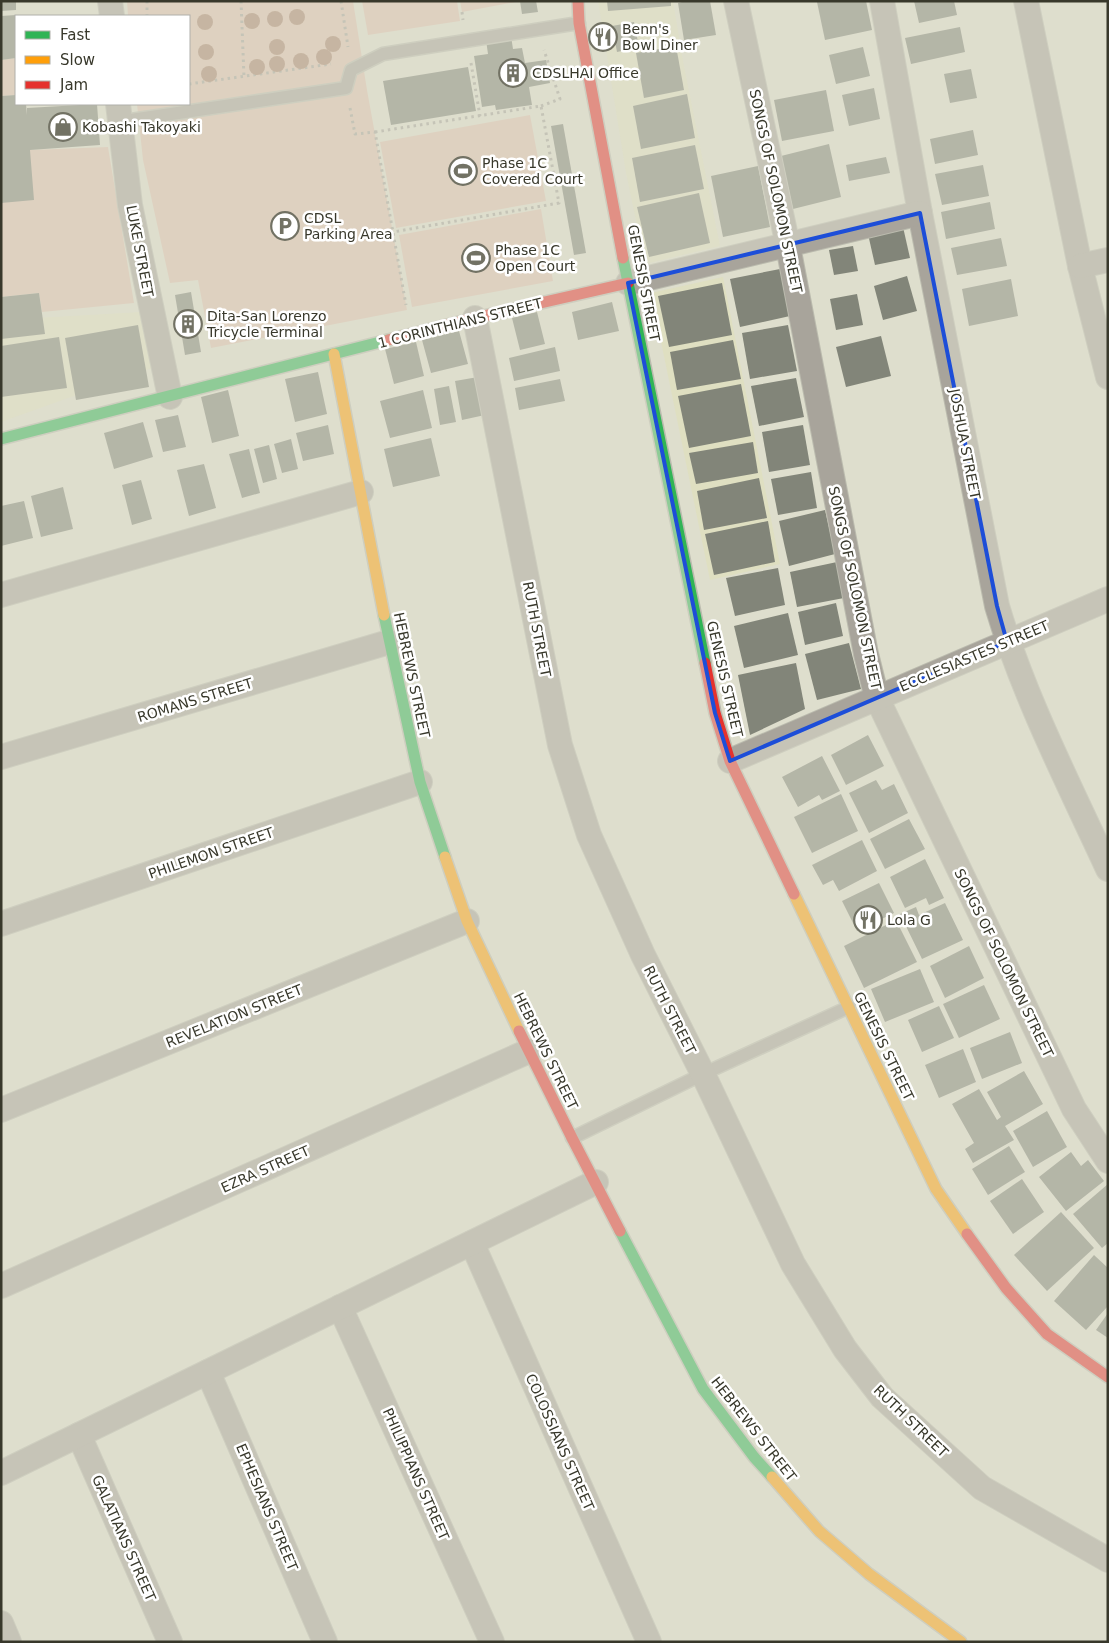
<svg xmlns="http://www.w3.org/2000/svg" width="1109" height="1643" viewBox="0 0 1109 1643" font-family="'DejaVu Sans',sans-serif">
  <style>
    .built { fill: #dfdfc1 }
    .green { fill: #dec2b0 }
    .building { fill: #828579 }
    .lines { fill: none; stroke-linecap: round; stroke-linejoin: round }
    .lane-casing { stroke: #bbbbae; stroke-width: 15 }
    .street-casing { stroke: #bbbbae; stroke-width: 26 }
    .fast-casing { stroke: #bbbbae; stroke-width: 14 }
    .slow-casing { stroke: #bbbbae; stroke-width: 14 }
    .jam-casing { stroke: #bbbbae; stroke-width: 14 }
    .path { stroke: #a7a49b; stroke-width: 3; stroke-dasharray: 2.5 4; stroke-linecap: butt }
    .lane { stroke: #a8a49b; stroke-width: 12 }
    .street { stroke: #a8a49b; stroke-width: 24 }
    .fast { stroke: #30b455; stroke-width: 11 }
    .slow { stroke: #ff9f0a; stroke-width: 11 }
    .jam { stroke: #e5322d; stroke-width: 11 }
    .tree { fill: #a9846e }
    .marked { fill: none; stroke: #1d4ed8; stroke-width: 4; stroke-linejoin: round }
    .labels { text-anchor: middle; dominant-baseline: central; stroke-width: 5; stroke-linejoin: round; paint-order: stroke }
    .poi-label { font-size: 14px; fill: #38382b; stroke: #fff; text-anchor: start }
    .street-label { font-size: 14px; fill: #38382b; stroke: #fff }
  </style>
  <rect width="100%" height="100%" fill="#dedecd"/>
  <g class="built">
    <path d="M598 1H673L683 61 720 246 645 264 626 173Z"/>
    <path d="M723 277 780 564 710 580 651 293Z"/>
    <path d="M141 312 152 368 1 422V320Z"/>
  </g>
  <g class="green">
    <path d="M127 1H353L367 90 407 310 211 348 198 280 170 283 143 160 137 104H189V16H128Z"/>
    <path d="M362 1H457L460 21 368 35Z"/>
    <path d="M460 1H516V2L462 12Z"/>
    <path d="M16 58V95L1 96V60Z"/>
    <path d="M530 115 546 201 396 228 380 142Z"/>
    <path d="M108 147 134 303 42 312 39 293 1 297V203L30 150Z"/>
    <path d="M541 209 553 281 412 307 399 235Z"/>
  </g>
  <g class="building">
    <path d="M1 1H16V10L1 11Z"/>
    <path d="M520 1H536L538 12 522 14Z"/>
    <path d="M607 1H671V6L608 11Z"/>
    <path d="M686 1H710L716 35 684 40 678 3Z"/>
    <path d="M866 1 872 30 825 40 817 2Z"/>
    <path d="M914 1H954L957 15 919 23Z"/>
    <path d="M16 15V58L1 60V16Z"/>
    <path d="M634 22 639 47 617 52 612 26Z"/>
    <path d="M960 27 965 52 911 64 905 38Z"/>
    <path d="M511 36 513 49 522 48 525 63 546 60 550 83 529 87 532 105 496 110 495 105 482 107 474 56 488 54 486 40Z"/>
    <path d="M676 46 684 90 644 98 636 53Z"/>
    <path d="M863 47 870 76 836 84 829 55Z"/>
    <path d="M468 67 476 111 391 125 383 81Z"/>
    <path d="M971 69 977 98 950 103 944 74Z"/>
    <path d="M874 88 880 119 849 126 842 95Z"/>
    <path d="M826 90 834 131 782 141 774 100Z"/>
    <path d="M687 94 695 138 641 149 633 106Z"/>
    <path d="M16 95V104H26L27 115V108L97 104 100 145 30 150 34 200 1 203V96Z"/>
    <path d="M563 124 586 253 574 255 551 126Z"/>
    <path d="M973 130 978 155 935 164 930 139Z"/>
    <path d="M829 144 841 197 793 209 781 156Z"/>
    <path d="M695 145 704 189 640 202 632 158Z"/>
    <path d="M886 157 890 173 849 181 846 165Z"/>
    <path d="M983 165 989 196 942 205 935 174Z"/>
    <path d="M758 166 770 227 723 237 711 176Z"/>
    <path d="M699 193 710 243 649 257 637 207Z"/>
    <path d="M990 202 995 229 946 239 941 212Z"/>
    <path d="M903 227 910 258 875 265 868 234Z"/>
    <path d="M1001 238 1007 266 957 275 951 248Z"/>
    <path d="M853 246 858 271 834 275 829 250Z"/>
    <path d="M780 269 790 316 740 327 730 279Z"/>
    <path d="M907 276 917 311 883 320 874 286Z"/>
    <path d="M1011 279 1018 316 969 326 962 289Z"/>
    <path d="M722 283 732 335 669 347 658 296Z"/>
    <path d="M191 292 201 352 185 355 175 295Z"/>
    <path d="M39 293 45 334 1 339V297Z"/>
    <path d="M857 294 863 325 836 330 830 299Z"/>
    <path d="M612 302 619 331 578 340 572 312Z"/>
    <path d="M537 312 545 344 520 350 512 318Z"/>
    <path d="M138 325 149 387 76 400 65 338Z"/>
    <path d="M788 325 797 371 750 379 742 333Z"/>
    <path d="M459 331 468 364 431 373 422 340Z"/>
    <path d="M881 336 891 376 846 387 836 347Z"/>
    <path d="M59 337 67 388 1 397V346Z"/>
    <path d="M733 340 741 379 677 390 670 352Z"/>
    <path d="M416 342 424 376 394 384 385 349Z"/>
    <path d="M555 347 560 371 514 381 509 358Z"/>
    <path d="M318 372 327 414 295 422 285 379Z"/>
    <path d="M478 377 485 415 462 420 455 381Z"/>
    <path d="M796 378 804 417 759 426 751 386Z"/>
    <path d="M560 379 565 401 519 410 515 388Z"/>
    <path d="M741 384 751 436 689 448 678 396Z"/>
    <path d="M449 386 456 422 440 425 434 389Z"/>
    <path d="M228 390 239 436 212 443 201 397Z"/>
    <path d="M423 390 432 428 390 438 380 401Z"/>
    <path d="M178 415 186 447 163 452 155 420Z"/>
    <path d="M143 422 153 457 114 469 104 433Z"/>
    <path d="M328 425 334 454 303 461 296 433Z"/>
    <path d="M803 425 810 465 769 472 762 432Z"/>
    <path d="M431 438 440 476 393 487 384 449Z"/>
    <path d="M291 439 298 469 282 473 274 444Z"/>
    <path d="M753 442 758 473 696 484 689 453Z"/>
    <path d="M269 445 277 479 263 483 254 449Z"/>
    <path d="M249 449 260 493 242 498 229 454Z"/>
    <path d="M204 464 216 508 189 516 177 470Z"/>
    <path d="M811 472 817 508 778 515 771 479Z"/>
    <path d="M759 478 767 518 704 530 697 491Z"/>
    <path d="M141 480 152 519 132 525 122 485Z"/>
    <path d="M63 487 73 529 41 537 31 496Z"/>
    <path d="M24 501 33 538 1 546V506Z"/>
    <path d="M825 510 835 554 789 566 779 521Z"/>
    <path d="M768 521 775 562 714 575 705 534Z"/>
    <path d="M837 562 844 598 797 607 790 572Z"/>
    <path d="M778 568 785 605 735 616 726 578Z"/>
    <path d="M836 603 843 636 805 645 798 612Z"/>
    <path d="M788 613 798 655 744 668 734 626Z"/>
    <path d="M849 643 861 689 817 700 805 654Z"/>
    <path d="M796 663 805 709 750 735 738 675Z"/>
    <path d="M868 735 884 766 846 785 831 755Z"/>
    <path d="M822 756 840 791 822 800 819 795 798 807 782 777Z"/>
    <path d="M876 780 882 790 894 784 908 813 869 833 849 793Z"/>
    <path d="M841 794 858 831 812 853 794 817Z"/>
    <path d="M909 819 925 849 885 869 870 839Z"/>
    <path d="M862 840 877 871 839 891 833 880 823 885 812 865Z"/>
    <path d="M925 859 944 898 929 905 926 898 905 908 890 877Z"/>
    <path d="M879 883 894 913 857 931 842 901Z"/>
    <path d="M945 903 963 940 922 959 900 914 916 907 919 915Z"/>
    <path d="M896 920 917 962 864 988 844 946Z"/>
    <path d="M969 946 984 978 945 998 930 966Z"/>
    <path d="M920 969 934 1002 885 1022 871 989Z"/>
    <path d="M984 985 1000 1019 959 1038 943 1004Z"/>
    <path d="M939 1006 954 1038 922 1052 908 1020Z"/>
    <path d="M1010 1032 1022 1063 982 1079 970 1048Z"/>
    <path d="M963 1049 976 1082 939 1098 925 1065Z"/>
    <path d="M1024 1071 1043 1104 1005 1126 1014 1140 973 1163 965 1149 974 1143 952 1104 979 1089 997 1120 1001 1117 987 1092Z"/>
    <path d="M1047 1111 1067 1147 1033 1167 1013 1131Z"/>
    <path d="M1009 1146 1025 1172 988 1195 972 1169Z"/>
    <path d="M1071 1152 1081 1166 1088 1160 1104 1181 1066 1211 1039 1177Z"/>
    <path d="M1022 1179 1044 1212 1013 1234 990 1201Z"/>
    <path d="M1108 1184V1243L1102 1248 1073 1214Z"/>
    <path d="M1061 1212 1094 1248 1047 1291 1014 1255Z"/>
    <path d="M1094 1255 1108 1268V1306L1086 1330 1054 1301Z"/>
    <path d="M1108 1313V1338L1096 1330Z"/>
  </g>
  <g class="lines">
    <defs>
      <g id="lane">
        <path d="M119 120H131L346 88 351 70 383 54 579 23"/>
        <path d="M572 1138 703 1074 849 1007"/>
      </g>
      <g id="street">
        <path d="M110 1 112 16"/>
        <path d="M736 1 788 246 866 654 877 698 1074 1109 1108 1161"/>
        <path d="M882 1 920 213 997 606C1024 697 1068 782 1108 869"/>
        <path d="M1026 1 1080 266 1108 377"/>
        <path d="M118 104 130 205 170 397"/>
        <path d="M1080 266 1108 260"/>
        <path d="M628 283 920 213"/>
        <path d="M475 318 560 745 589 835 643 955 703 1074 793 1264 845 1349 882 1397 982 1488 1108 1560"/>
        <path d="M1 595 361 492"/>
        <path d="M1 757 389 642"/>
        <path d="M730 761 1108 599"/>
        <path d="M1 924 420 782"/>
        <path d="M1 1110 467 921"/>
        <path d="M472 1243 649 1642"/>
        <path d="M1 1286 529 1051"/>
        <path d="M340 1307 492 1642"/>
        <path d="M208 1372 325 1642"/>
        <path d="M79 1435 170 1642"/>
        <path d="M1 1473 596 1182"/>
        <path d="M1 1623 9 1642"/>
      </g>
      <g id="fast">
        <path d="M623 258 705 663"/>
        <path d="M1 439 388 340"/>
        <path d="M384 615 420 782 445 857"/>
        <path d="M620 1231 703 1389 754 1457 772 1477"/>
      </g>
      <g id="slow">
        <path d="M334 354 384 615"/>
        <path d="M445 857 467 921 519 1031"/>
        <path d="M794 894 936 1189 967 1234"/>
        <path d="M772 1477 819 1531 869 1574 961 1642"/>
      </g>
      <g id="jam">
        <path d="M578 1 579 23 623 258"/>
        <path d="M388 340 475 318 628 283"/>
        <path d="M705 663 715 713 730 761 794 894"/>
        <path d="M519 1031 572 1138 620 1231"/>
        <path d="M967 1234 1006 1288 1047 1334 1108 1377"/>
      </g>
    </defs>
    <use href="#lane" class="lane-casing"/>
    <use href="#street" class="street-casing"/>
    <use href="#fast" class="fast-casing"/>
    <use href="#slow" class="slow-casing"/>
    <use href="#jam" class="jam-casing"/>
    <g class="path">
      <path d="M147 1V16"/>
      <path d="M241 1 244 77"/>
      <path d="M341 1 348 47"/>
      <path d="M462 12 463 20"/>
      <path d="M471 63 480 116"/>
      <path d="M189 84 331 64"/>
      <path d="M541 106 560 99 544 50"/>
      <path d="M350 108 355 134 375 132 406 305"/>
      <path d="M375 132 541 106 559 203 393 232"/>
    </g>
    <use href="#lane" class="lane"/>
    <use href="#street" class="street"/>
    <use href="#fast" class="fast"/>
    <use href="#slow" class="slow"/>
    <use href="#jam" class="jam"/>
  </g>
  <g class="tree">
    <circle cx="297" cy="17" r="8"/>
    <circle cx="275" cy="19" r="8"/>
    <circle cx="252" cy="21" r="8"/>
    <circle cx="205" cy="22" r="8"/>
    <circle cx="333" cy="44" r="8"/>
    <circle cx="277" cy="47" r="8"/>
    <circle cx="206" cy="52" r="8"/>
    <circle cx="324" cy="57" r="8"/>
    <circle cx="301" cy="61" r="8"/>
    <circle cx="277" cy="64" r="8"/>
    <circle cx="257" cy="67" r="8"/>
    <circle cx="209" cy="74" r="8"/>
  </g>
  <path d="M0 0H1109V1643H0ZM920 213 997 606 1007 642 730 761 715 713 628 283Z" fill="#dedecd" fill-opacity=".55" fill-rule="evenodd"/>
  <path class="marked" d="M920 213 997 606 1007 642 730 761 715 713 628 283Z"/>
  <defs>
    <symbol id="restaurant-ring" viewBox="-11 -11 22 22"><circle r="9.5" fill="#fff" stroke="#727264" stroke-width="1.5"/><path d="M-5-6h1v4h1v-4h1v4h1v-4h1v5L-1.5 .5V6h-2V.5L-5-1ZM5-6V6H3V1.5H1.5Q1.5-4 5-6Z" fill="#727264"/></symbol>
    <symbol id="building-ring" viewBox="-11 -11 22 22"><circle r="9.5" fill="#fff" stroke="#727264" stroke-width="1.5"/><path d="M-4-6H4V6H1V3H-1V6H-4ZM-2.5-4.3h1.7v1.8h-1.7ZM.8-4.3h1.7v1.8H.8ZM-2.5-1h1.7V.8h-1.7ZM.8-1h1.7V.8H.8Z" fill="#727264"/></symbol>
    <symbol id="shop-ring" viewBox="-11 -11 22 22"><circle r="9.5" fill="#fff" stroke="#727264" stroke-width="1.5"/><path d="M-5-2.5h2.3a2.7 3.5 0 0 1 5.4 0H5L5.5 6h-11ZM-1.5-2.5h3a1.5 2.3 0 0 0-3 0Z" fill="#727264"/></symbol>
    <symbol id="stadium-ring" viewBox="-11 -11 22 22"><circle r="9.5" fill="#fff" stroke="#727264" stroke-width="1.5"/><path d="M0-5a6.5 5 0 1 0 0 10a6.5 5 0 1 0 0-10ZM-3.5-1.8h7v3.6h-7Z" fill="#727264"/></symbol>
    <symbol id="parking-ring" viewBox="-11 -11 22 22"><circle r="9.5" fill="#fff" stroke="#727264" stroke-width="1.5"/><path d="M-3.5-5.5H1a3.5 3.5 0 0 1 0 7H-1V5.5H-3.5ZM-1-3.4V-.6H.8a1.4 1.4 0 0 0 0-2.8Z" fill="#727264"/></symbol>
  </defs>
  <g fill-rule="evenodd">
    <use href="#restaurant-ring" x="587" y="21" width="32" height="32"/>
    <use href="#building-ring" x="497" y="57" width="32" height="32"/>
    <use href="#shop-ring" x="47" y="111" width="32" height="32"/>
    <use href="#stadium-ring" x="447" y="155" width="32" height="32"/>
    <use href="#parking-ring" x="269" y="210" width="32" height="32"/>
    <use href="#stadium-ring" x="460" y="242" width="32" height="32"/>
    <use href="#building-ring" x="172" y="308" width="32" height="32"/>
    <use href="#restaurant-ring" x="852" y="904" width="32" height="32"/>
  </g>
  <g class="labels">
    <g class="poi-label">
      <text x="622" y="29">Benn's<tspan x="622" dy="16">Bowl Diner</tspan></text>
      <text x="532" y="73">CDSLHAI Office</text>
      <text x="82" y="127">Kobashi Takoyaki</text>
      <text x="482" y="163">Phase 1C<tspan x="482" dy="16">Covered Court</tspan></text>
      <text x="304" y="218">CDSL<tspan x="304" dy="16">Parking Area</tspan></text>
      <text x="495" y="250">Phase 1C<tspan x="495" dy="16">Open Court</tspan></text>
      <text x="207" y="316">Dita-San Lorenzo<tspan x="207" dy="16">Tricycle Terminal</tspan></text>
      <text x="887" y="920">Lola G</text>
    </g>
    <g class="street-label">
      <text transform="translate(776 191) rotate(78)">SONGS OF SOLOMON STREET</text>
      <text transform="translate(140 251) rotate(79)">LUKE STREET</text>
      <text transform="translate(644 283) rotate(79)">GENESIS STREET</text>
      <text transform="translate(460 323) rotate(-14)">1 CORINTHIANS STREET</text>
      <text transform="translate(965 444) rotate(79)">JOSHUA STREET</text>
      <text transform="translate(855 588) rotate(78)">SONGS OF SOLOMON STREET</text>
      <text transform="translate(537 629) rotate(79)">RUTH STREET</text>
      <text transform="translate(974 656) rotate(-23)">ECCLESIASTES STREET</text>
      <text transform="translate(412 675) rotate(78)">HEBREWS STREET</text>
      <text transform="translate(725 679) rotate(77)">GENESIS STREET</text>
      <text transform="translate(195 700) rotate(-17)">ROMANS STREET</text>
      <text transform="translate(211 853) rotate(-19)">PHILEMON STREET</text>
      <text transform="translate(1004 963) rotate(64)">SONGS OF SOLOMON STREET</text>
      <text transform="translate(670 1010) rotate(63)">RUTH STREET</text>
      <text transform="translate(234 1016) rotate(-22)">REVELATION STREET</text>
      <text transform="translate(884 1046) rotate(64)">GENESIS STREET</text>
      <text transform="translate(546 1051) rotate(64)">HEBREWS STREET</text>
      <text transform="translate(265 1169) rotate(-24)">EZRA STREET</text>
      <text transform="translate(911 1421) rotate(44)">RUTH STREET</text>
      <text transform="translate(754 1429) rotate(52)">HEBREWS STREET</text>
      <text transform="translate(560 1442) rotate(66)">COLOSSIANS STREET</text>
      <text transform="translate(416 1474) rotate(66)">PHILIPPIANS STREET</text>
      <text transform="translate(267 1507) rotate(67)">EPHESIANS STREET</text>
      <text transform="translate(124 1538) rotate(66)">GALATIANS STREET</text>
    </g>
  </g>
  <rect width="1109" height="1643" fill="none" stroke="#38382b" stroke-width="5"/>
  <rect x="15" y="15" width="175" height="90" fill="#ffffff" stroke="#afafaa"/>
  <rect x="25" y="31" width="25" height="8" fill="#30b455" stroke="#afafaa"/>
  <text x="60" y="40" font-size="15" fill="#38382b">Fast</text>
  <rect x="25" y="56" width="25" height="8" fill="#ff9f0a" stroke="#afafaa"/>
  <text x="60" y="65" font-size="15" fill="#38382b">Slow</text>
  <rect x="25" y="81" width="25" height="8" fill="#e5322d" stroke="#afafaa"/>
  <text x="60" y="90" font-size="15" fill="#38382b">Jam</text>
</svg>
